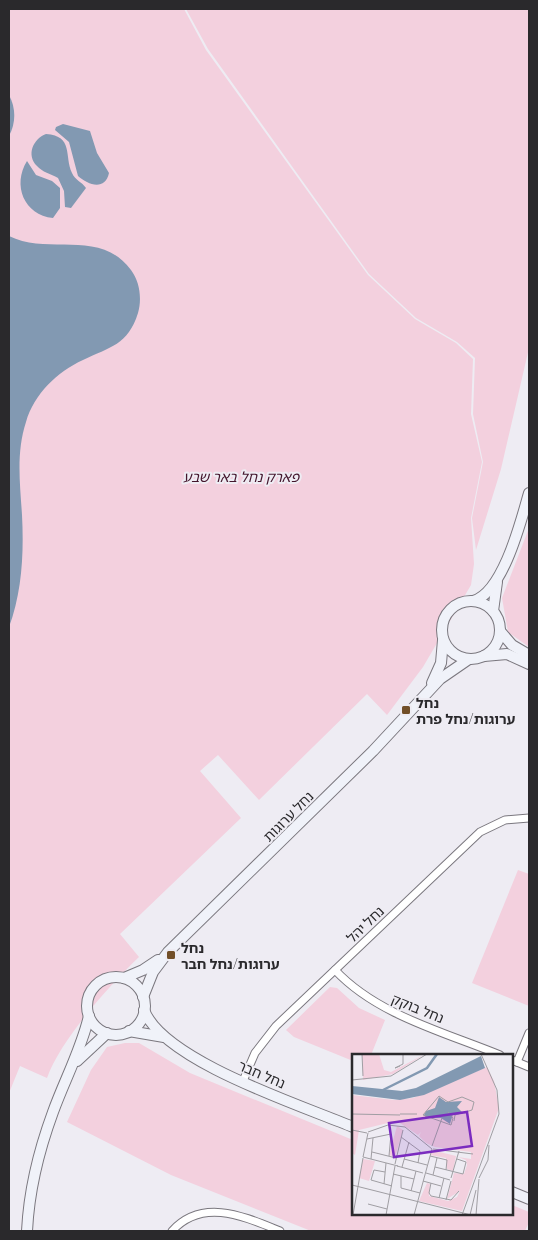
<svg xmlns="http://www.w3.org/2000/svg" width="538" height="1240" viewBox="0 0 538 1240" font-family="'Playfair Display','Noto Sans Hebrew',serif">
  <style>
    .green { fill: #f3d0de }
    .water { fill: #8299b2 }
    .lines { fill: none; stroke-linecap: round; stroke-linejoin: round }
    .street-casing { stroke: #7a777e; stroke-width: 9 }
    .secondary-casing { stroke: #7a777e; stroke-width: 12 }
    .street { stroke: #fff; stroke-width: 7 }
    .secondary { stroke: #f0f2f9; stroke-width: 10 }
    .poi-dot { fill: #724f28; stroke: #eeecf3; stroke-width: 2 }
    .labels { text-anchor: middle; dominant-baseline: central; stroke-width: 4; stroke-linejoin: round; paint-order: stroke }
    .park-label { font-size: 14px; font-style: italic; fill: #44162d; stroke: #eeecf3 }
    .poi-label { font-size: 14px; font-weight: bold; fill: #2a292c; stroke: #eeecf3; text-anchor: start }
    .street-label { font-size: 14px; fill: #2a292c; stroke: #eeecf3 }
    .inset-river { fill: none; stroke: #8299b2; stroke-width: 2.5 }
    .inset-road { fill: none; stroke: #a09ea3; stroke-width: 1 }
    .view { fill: #7b2cbf; fill-opacity: 0.15; stroke: #7b2cbf; stroke-width: 2.5 }
    .inset-edge { fill: none; stroke: #2a292c; stroke-width: 2.5 }
  </style>
  <rect width="100%" height="100%" fill="#eeecf3"/>
  <g class="green">
    <path d="M9 9H184L206 50 368 275 415 319 456 343 473 359 471 414 482 462 471 518 474 564 471 585 423 667 387 715 367 694 259 800 218 755 200 771 241 818 120 934 139 957C109 986 61 1039 47 1078L20 1066 9 1093Z"/>
    <path d="M186 9H529V348L501 469 476 550 472 518 483 462 473 414 475 358 457 342 416 318 369 274 208 49Z"/>
    <path d="M529 528V647L508 632 502 598Z"/>
    <path d="M518 870 529 874V1006L472 983Z"/>
    <path d="M330 987 337 988 359 1008 385 1020 371 1055H353V1061L294 1037 286 1030Z"/>
    <path d="M125 1043H139L190 1073 353 1140V1214H512V1205L529 1212V1222L525 1231H311L171 1175 67 1122 91 1070 107 1047Z"/>
  </g>
  <g class="water">
    <path d="M9 95C16 108 16 123 9 136Z"/>
    <path d="M63 124 90 131 97 153 109 173C105 191 88 185 78 176L69 142 55 130 56 127Z"/>
    <path d="M46 134C74 136 64 156 72 173 75 180 82 182 86 188L71 208 65 207 64 191 58 178C51 174 42 172 37 166 26 155 33 139 46 134Z"/>
    <path d="M27 161 36 175 52 181 60 188V208L53 218C24 215 12 185 27 161Z"/>
    <path d="M9 236C49 256 100 228 131 270 140 282 142 299 138 313 128 345 110 347 83 360 57 372 34 394 26 422 16 453 20 483 22 515 24 553 22 592 9 627Z"/>
  </g>
  <g class="lines">
    <defs>
      <g id="street">
        <path d="M335 970C377 1015 444 1032 500 1055"/>
        <path d="M512 1060 529 1067"/>
        <path d="M517 1062 529 1033"/>
        <path d="M243 1081 255 1053 276 1026 480 832 505 820 529 818"/>
        <path d="M172 1231C203 1197 245 1217 280 1231"/>
      </g>
      <g id="secondary">
        <path d="M473 601C503 593 521 521 529 493"/>
        <circle cx="471" cy="630" r="29"/>
        <path d="M493 611 497 582"/>
        <path d="M500 631 512 645 529 655"/>
        <path d="M484 656 507 654 529 664"/>
        <path d="M432 683 441 663 443 640"/>
        <circle cx="116" cy="1006" r="29"/>
        <path d="M124 978 143 970 158 960"/>
        <path d="M143 997 153 972 168 952 373 751 440 679 469 659"/>
        <path d="M144 1010C163 1061 303 1106 353 1127"/>
        <path d="M129 1031 164 1037"/>
        <path d="M77 1061 107 1033"/>
        <path d="M512 1192 529 1199"/>
        <path d="M27 1231C29 1190 39 1150 53 1112 65 1079 81 1050 89 1016"/>
      </g>
    </defs>
    <use href="#street" class="street-casing"/>
    <use href="#secondary" class="secondary-casing"/>
    <use href="#street" class="street"/>
    <use href="#secondary" class="secondary"/>
  </g>
  <g class="poi-dot">
    <rect x="401" y="705" width="10" height="10" rx="2.5"/>
    <rect x="166" y="950" width="10" height="10" rx="2.5"/>
  </g>
  <g class="labels">
    <g class="park-label">
      <text x="241" y="476">פארק נחל באר שבע</text>
    </g>
    <g class="poi-label">
      <text x="416" y="702">נחל<tspan x="416" dy="16">ערוגות/נחל פרת</tspan></text>
      <text x="181" y="947">נחל<tspan x="181" dy="16">ערוגות/נחל חבר</tspan></text>
    </g>
    <g class="street-label">
      <text transform="translate(288 816) rotate(-45)">נחל ערוגות</text>
      <text transform="translate(365 924) rotate(-44)">נחל יהל</text>
      <text transform="translate(418 1008) rotate(22)">נחל בוקק</text>
      <text transform="translate(262 1074) rotate(23)">נחל חבר</text>
    </g>
  </g>
  <g transform="translate(352 1054)">
    <rect width="161" height="161" fill="#eeecf3"/>
    <path d="M10 0H27L32 16 39 18 73 0 41 20 11 26ZM135 13 142 27 147 54 110 157 67 147 75 129 78 130 77 142 96 147 105 143 108 137 95 145 102 119 112 120 115 111 114 106 106 103 119 105V98L83 93 74 89 67 82 69 78 66 81 48 69 40 68 7 76 3 101 0 99V41L42 46 61 44ZM45 72 51 76 43 103 37 101ZM80 96 104 102 101 117 95 115 94 104 78 101ZM11 105 23 107 17 127 7 124Z" fill="#f3d0de"/>
    <path d="M129 2 133 14 72 41 48 46 0 40V32L50 37 64 34ZM87 43 94 48 110 47 105 53 110 58 101 60 98 70 89 64H75L72 61 74 57 83 54Z" fill="#8299b2"/>
    <path class="inset-river" d="M31 36 75 14 85 0"/>
    <path class="inset-road" d="M10 0 11 22M48 12 43 14 51 10V0M0 26 39 22 75 0M96 58 101 64 99 71 71 61 87 42 96 48 110 43 122 48 120 56 103 61 102 67M0 60 48 61M48 60H65M0 76 15 79M16 78 36 71 53 73 80 95M49 83 68 97 66 109M15 85 39 80 37 102M80 92 90 64M81 95 121 100M20 98 44 104M78 102 95 106 94 116M11 103 46 112M11 103 16 79M19 105 21 84M52 105 75 111M43 110 51 76M45 112 71 119M50 113 57 88M83 113 111 120 114 108 105 105M33 118 22 116 19 126 40 132M74 119 98 126M41 120 62 125M81 121 85 104M49 122V134L68 139M99 124 107 97M127 124 136 106 137 91M71 127 89 132M79 129 77 139 79 142 99 146 107 137M32 130 34 109M0 131 119 161M59 137 64 117M87 144 92 124M94 146 99 127M16 150 35 155M1 161 11 104M34 161 43 112M62 161 80 95M110 161 147 60 145 36 129 0M118 161 124 136M124 161 127 125"/>
    <path class="view" d="M115 58 120 92 42 103 37 69Z"/>
    <rect width="161" height="161" class="inset-edge"/>
  </g>
  <rect width="538" height="1240" fill="none" stroke="#2a292c" stroke-width="20"/>
</svg>
